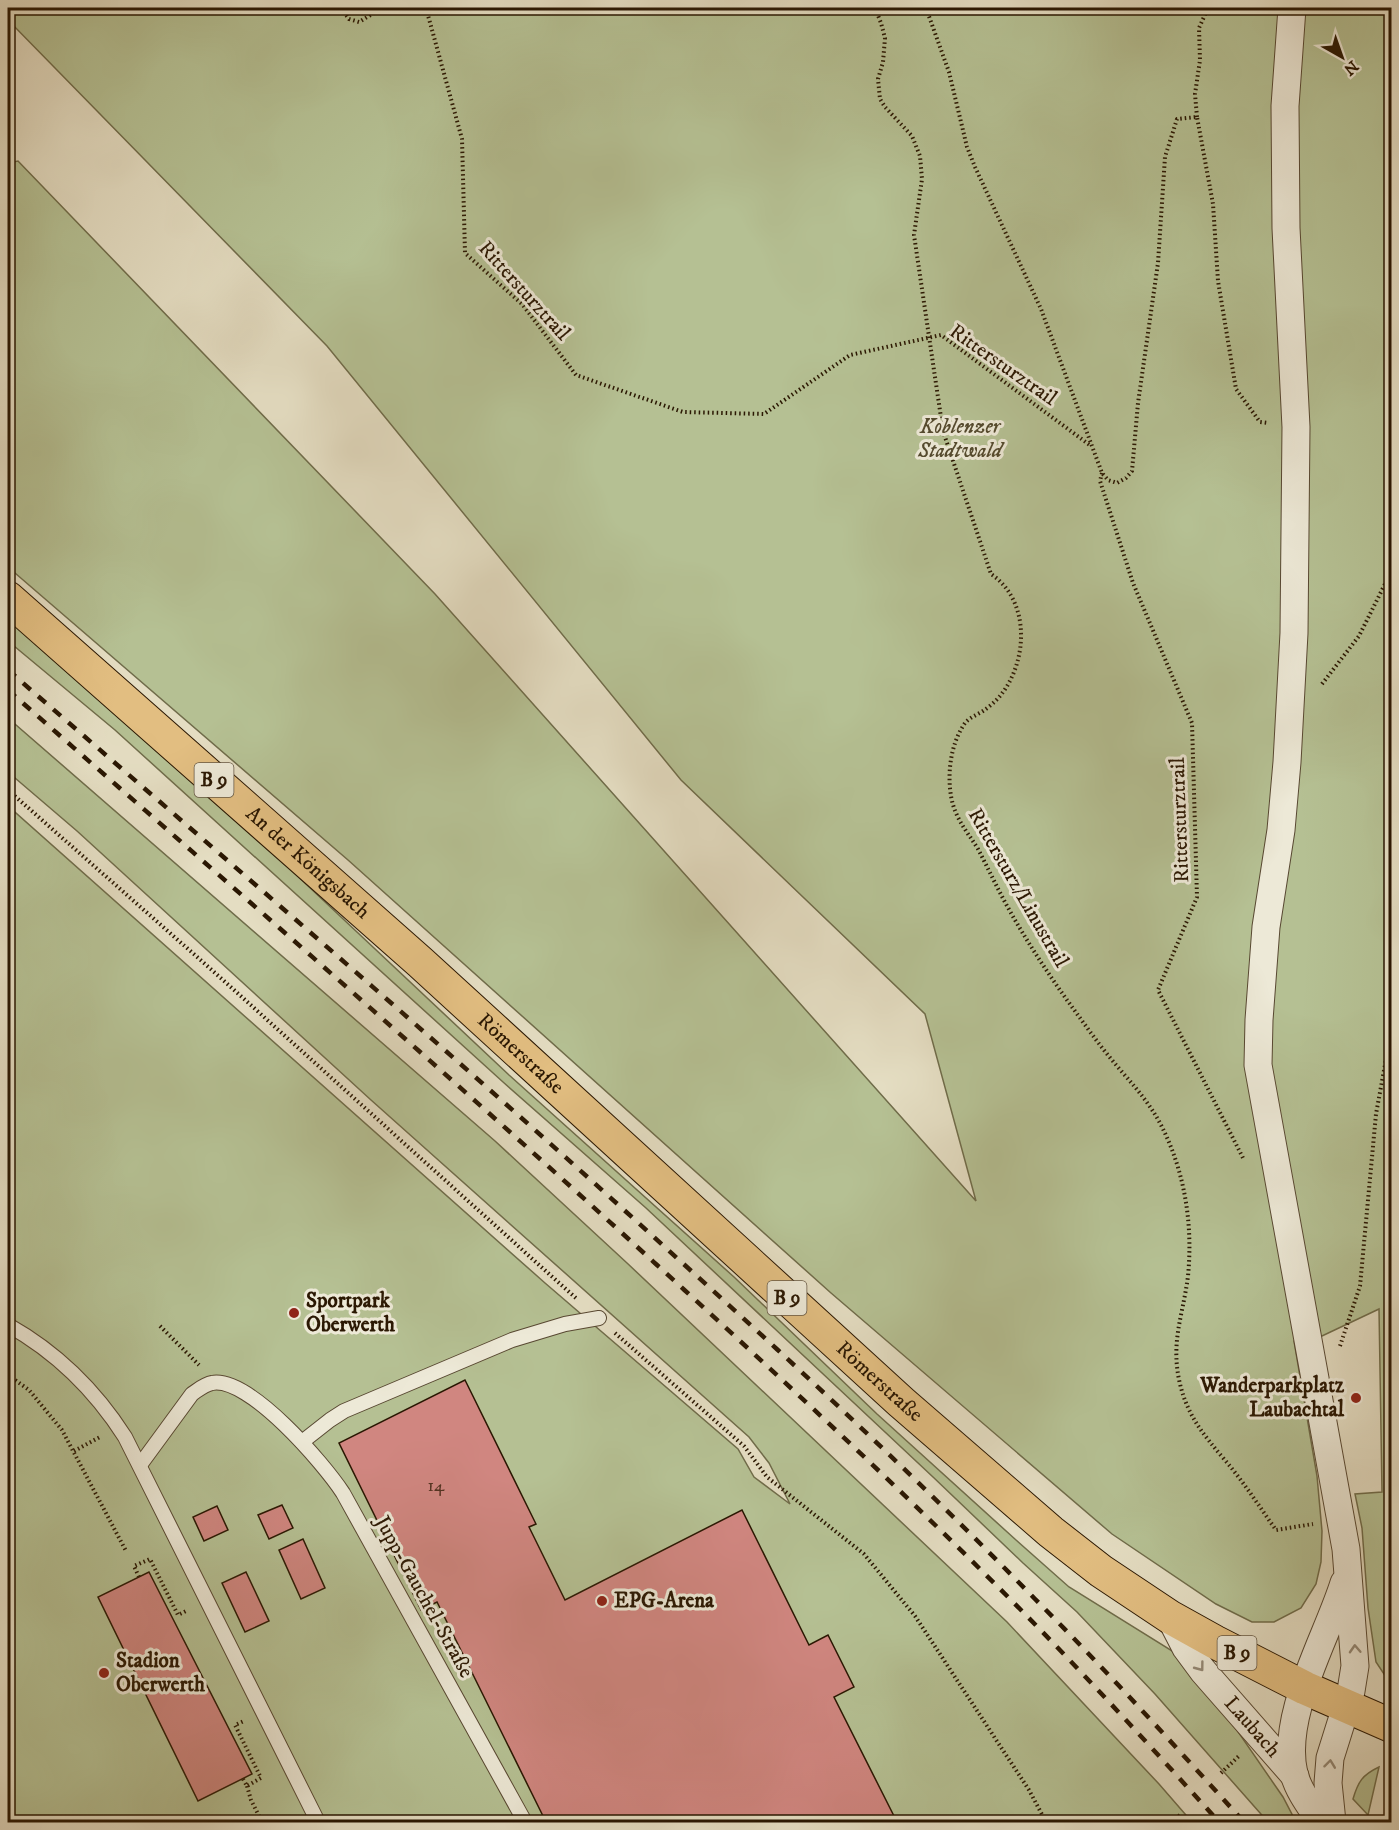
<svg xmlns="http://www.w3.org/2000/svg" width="1399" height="1830" viewBox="0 0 1399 1830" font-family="'IM FELL DW Pica',serif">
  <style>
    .green { fill: #b5c093; stroke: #706c4a; stroke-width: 1.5 }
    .building { fill: #d08680; stroke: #2a1702; stroke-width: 1.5 }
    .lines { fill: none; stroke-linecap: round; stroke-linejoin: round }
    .service-casing { stroke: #584832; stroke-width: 16 }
    .minor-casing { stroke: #584832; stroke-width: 29 }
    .primary-casing { stroke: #2a1702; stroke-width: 35 }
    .path { stroke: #2a1702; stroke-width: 4; stroke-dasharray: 1.5 3; stroke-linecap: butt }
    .service { stroke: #ede9d7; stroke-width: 14 }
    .minor { stroke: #ede9d7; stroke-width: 27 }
    .primary { stroke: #e2be81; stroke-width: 33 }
    .rail { stroke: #2a1702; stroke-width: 4.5; stroke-dasharray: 10 10; stroke-linecap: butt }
    .oneway { stroke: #958a77 }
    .poi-dot { fill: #8f2418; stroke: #ede9d7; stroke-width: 2 }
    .labels { text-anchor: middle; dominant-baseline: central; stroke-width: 6; stroke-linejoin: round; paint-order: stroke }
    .number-label { font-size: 18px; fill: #543322 }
    .shield { fill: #ede9d7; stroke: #645642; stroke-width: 1.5 }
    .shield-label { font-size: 20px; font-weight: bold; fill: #2a1702 }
    .street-label { font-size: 21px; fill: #2a1702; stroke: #ede9d7 }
    .park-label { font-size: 21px; font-style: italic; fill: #544a2e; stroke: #ede9d7 }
    .poi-label { font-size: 21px; font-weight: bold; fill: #2a1702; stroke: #ede9d7; text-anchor: start }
  </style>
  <rect width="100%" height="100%" fill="#e4ddc2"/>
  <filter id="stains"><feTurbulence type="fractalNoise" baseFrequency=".00333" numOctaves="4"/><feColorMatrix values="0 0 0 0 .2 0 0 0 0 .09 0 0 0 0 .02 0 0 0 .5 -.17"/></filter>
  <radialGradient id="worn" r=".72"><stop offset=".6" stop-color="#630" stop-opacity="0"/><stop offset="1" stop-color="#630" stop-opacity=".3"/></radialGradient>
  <g class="green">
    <path d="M8 8H1391V1683L1386 1677 1376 1662 1368 1608 1362 1528 1355 1494 1382 1492 1379 1309 1322 1336 1294 1341 1317 1476 1322 1531 1321 1562 1316 1584 1301 1608 1274 1622H1252L1216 1604 1112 1534 831 1293 348 860 8 567V163L18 161 435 594 976 1201 925 1014 681 780 327 346 8 20Z"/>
    <path d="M8 619 290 869 509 1075 734 1277 877 1414 1016 1540 1069 1587 1190 1662 1283 1797 1296 1822H1268L1155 1694 1077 1612 1023 1563 933 1477 646 1208 503 1082 115 730 8 641Z"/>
    <path d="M8 718 495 1141 627 1263 1007 1622 1159 1784 1192 1822H8V806L545 1283 738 1449 754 1477 790 1504 769 1463 749 1437 371 1100 77 831 8 772Z"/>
    <path d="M1379 1767 1368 1815 1353 1799C1358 1782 1362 1775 1379 1767Z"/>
  </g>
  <g class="building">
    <path d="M465 1380 536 1524 529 1527 565 1600 742 1510 809 1645 828 1635 854 1687 834 1697 897 1822H546L437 1602 421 1610 339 1443Z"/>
    <path d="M282 1505 293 1528 269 1539 258 1515Z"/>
    <path d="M217 1506 228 1530 204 1541 193 1517Z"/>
    <path d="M303 1539 325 1588 301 1599 279 1550Z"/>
    <path d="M149 1572 252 1774 198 1801 98 1597Z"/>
    <path d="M246 1572 269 1621 245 1632 222 1583Z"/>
  </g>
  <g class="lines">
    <defs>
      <g id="service">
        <path d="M8 1325C56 1352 95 1390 125 1437L318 1822"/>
        <path d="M302 1442 330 1420 344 1411 512 1340 565 1324 599 1318"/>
        <path d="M140 1465 192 1394C198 1390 205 1384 212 1383 249 1376 324 1464 343 1493L525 1822"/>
      </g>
      <g id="minor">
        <path d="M1292 8 1285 106 1286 228 1296 427 1294 633 1287 762 1281 830 1266 927 1259 1020 1258 1065 1346 1549 1355 1666 1351 1691 1330 1758 1328 1783 1332 1822"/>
        <path id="s1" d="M1170 1617 1186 1648 1203 1671 1295 1776"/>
        <path d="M1321 1822C1311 1807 1299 1792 1294 1774 1280 1715 1327 1638 1344 1583"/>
      </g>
      <g id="primary">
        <path id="s2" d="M8 598 420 962 901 1402 1051 1532 1101 1571 1170 1617 1215 1642 1305 1688 1392 1726"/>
      </g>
    </defs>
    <use href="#service" class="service-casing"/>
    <use href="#minor" class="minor-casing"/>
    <use href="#primary" class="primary-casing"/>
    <g class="path">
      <path d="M341 8 349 19 359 22 382 8"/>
      <path d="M426 8 462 139 465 253 522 304 576 375 683 412 764 414 850 355 941 335 1091 446"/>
      <path d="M875 8 881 23 885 38 883 62 878 79 880 99 885 107 912 136 920 156 922 179 914 235 943 431 991 574C1031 601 1028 662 1000 696 995 702 989 707 983 711 977 715 970 717 965 723 951 743 947 772 951 796 955 819 967 831 978 849 989 870 999 892 1011 913 1028 943 1047 972 1067 1000 1083 1022 1099 1045 1117 1066 1134 1086 1150 1103 1162 1127 1185 1173 1193 1225 1188 1276 1183 1316 1170 1342 1180 1384 1188 1417 1204 1435 1224 1459 1243 1481 1259 1506 1276 1530L1313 1524"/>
      <path d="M926 8 949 72 967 147 975 167 1041 309 1102 473 1108 480 1117 483 1126 478 1132 471 1138 403 1158 263 1165 157 1177 119 1197 117 1213 204 1218 281 1236 389 1260 422 1268 423"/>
      <path d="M1197 117 1195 94 1200 60 1199 28 1208 8"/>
      <path d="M1102 473 1100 481 1133 583 1192 723 1197 897 1158 990 1243 1158"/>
      <path d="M1322 684 1359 636 1392 570"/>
      <path d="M8 790 213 971 578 1300"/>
      <path d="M160 1326 199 1365"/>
      <path d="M615 1333 744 1446 767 1477 864 1554 915 1616 1029 1790 1046 1822"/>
      <path d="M1340 1346 1360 1286 1376 1114 1392 1027"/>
      <path d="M8 1375 29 1390 62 1430 126 1551"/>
      <path d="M74 1451 100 1437"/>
      <path d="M139 1577 134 1566 150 1559 178 1615 186 1611"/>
      <path d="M1221 1773 1240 1755"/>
      <path d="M243 1779 247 1786 261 1778 235 1725 244 1721"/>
      <path d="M247 1786 251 1800 262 1822"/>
      <path d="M1172 1822 1180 1815"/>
    </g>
    <use href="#service" class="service"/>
    <use href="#minor" class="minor"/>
    <use href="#primary" class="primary"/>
    <g class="rail">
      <path d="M8 670C232 865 458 1058 678 1259 800 1369 920 1481 1035 1599 1107 1671 1176 1747 1244 1822"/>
      <path d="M8 690C225 881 444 1070 657 1265 780 1377 902 1490 1020 1609 1088 1678 1154 1750 1219 1822"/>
    </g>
  </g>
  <defs><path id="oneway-chevron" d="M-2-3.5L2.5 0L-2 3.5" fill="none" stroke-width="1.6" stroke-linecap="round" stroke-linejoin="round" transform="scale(1.5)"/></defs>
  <g class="oneway">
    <use href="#oneway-chevron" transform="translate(1355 1649) rotate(-93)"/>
    <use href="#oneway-chevron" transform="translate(1200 1667) rotate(53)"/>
    <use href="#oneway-chevron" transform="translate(1330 1764) rotate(-83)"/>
  </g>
  <g class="poi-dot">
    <circle cx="294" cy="1313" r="6"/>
    <circle cx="1356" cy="1398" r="6"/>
    <circle cx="602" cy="1601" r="6"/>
    <circle cx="104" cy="1673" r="6"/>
  </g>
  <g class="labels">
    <g class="number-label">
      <text x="436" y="1486">14</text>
    </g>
    <g class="shield">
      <rect x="194.5" y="763" width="39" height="34" rx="4.5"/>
      <rect x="767.5" y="1281" width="39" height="34" rx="4.5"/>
      <rect x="1217.5" y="1636" width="39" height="34" rx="4.5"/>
    </g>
    <g class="shield-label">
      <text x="214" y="780">B 9</text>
      <text x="787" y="1298">B 9</text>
      <text x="1237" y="1653">B 9</text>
    </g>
    <g class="street-label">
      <text transform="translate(524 291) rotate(48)">Rittersturztrail</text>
      <text transform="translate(1003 365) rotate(35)">Rittersturztrail</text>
      <text transform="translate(1180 820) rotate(-92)">Rittersturztrail</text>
      <text stroke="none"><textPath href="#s2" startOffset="400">An der Königsbach</textPath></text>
      <text transform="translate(1018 888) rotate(60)">Rittersturz/Linustrail</text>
      <text stroke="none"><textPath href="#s2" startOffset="686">Römerstraße</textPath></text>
      <text stroke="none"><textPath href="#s2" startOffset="1172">Römerstraße</textPath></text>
      <text transform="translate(424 1597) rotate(61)">Jupp-Gauchel-Straße</text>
      <text stroke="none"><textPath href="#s1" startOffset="138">Laubach</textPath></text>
    </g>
    <g class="park-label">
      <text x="960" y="427">Koblenzer<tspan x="960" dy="24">Stadtwald</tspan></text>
    </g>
    <g class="poi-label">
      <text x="306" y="1301">Sportpark<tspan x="306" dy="24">Oberwerth</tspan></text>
      <text x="1344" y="1386" text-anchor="end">Wanderparkplatz<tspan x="1344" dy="24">Laubachtal</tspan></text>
      <text x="614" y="1601">EPG-Arena</text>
      <text x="116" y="1661">Stadion<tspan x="116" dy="24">Oberwerth</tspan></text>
    </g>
  </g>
  <rect width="1399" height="1830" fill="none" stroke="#e4ddc2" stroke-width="30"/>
  <rect x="9" y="9" width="1381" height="1812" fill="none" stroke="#2a1702" stroke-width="3"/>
  <rect x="15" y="15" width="1369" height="1800" fill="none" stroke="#2a1702" stroke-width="1.5"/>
  <g transform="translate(1342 57) rotate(140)" stroke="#ede9d7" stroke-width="4.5" paint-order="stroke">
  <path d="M0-4.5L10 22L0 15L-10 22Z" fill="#2a1702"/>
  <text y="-9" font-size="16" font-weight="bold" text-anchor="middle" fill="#2a1702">N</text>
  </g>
  <rect width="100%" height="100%" filter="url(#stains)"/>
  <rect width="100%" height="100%" fill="url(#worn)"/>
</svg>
